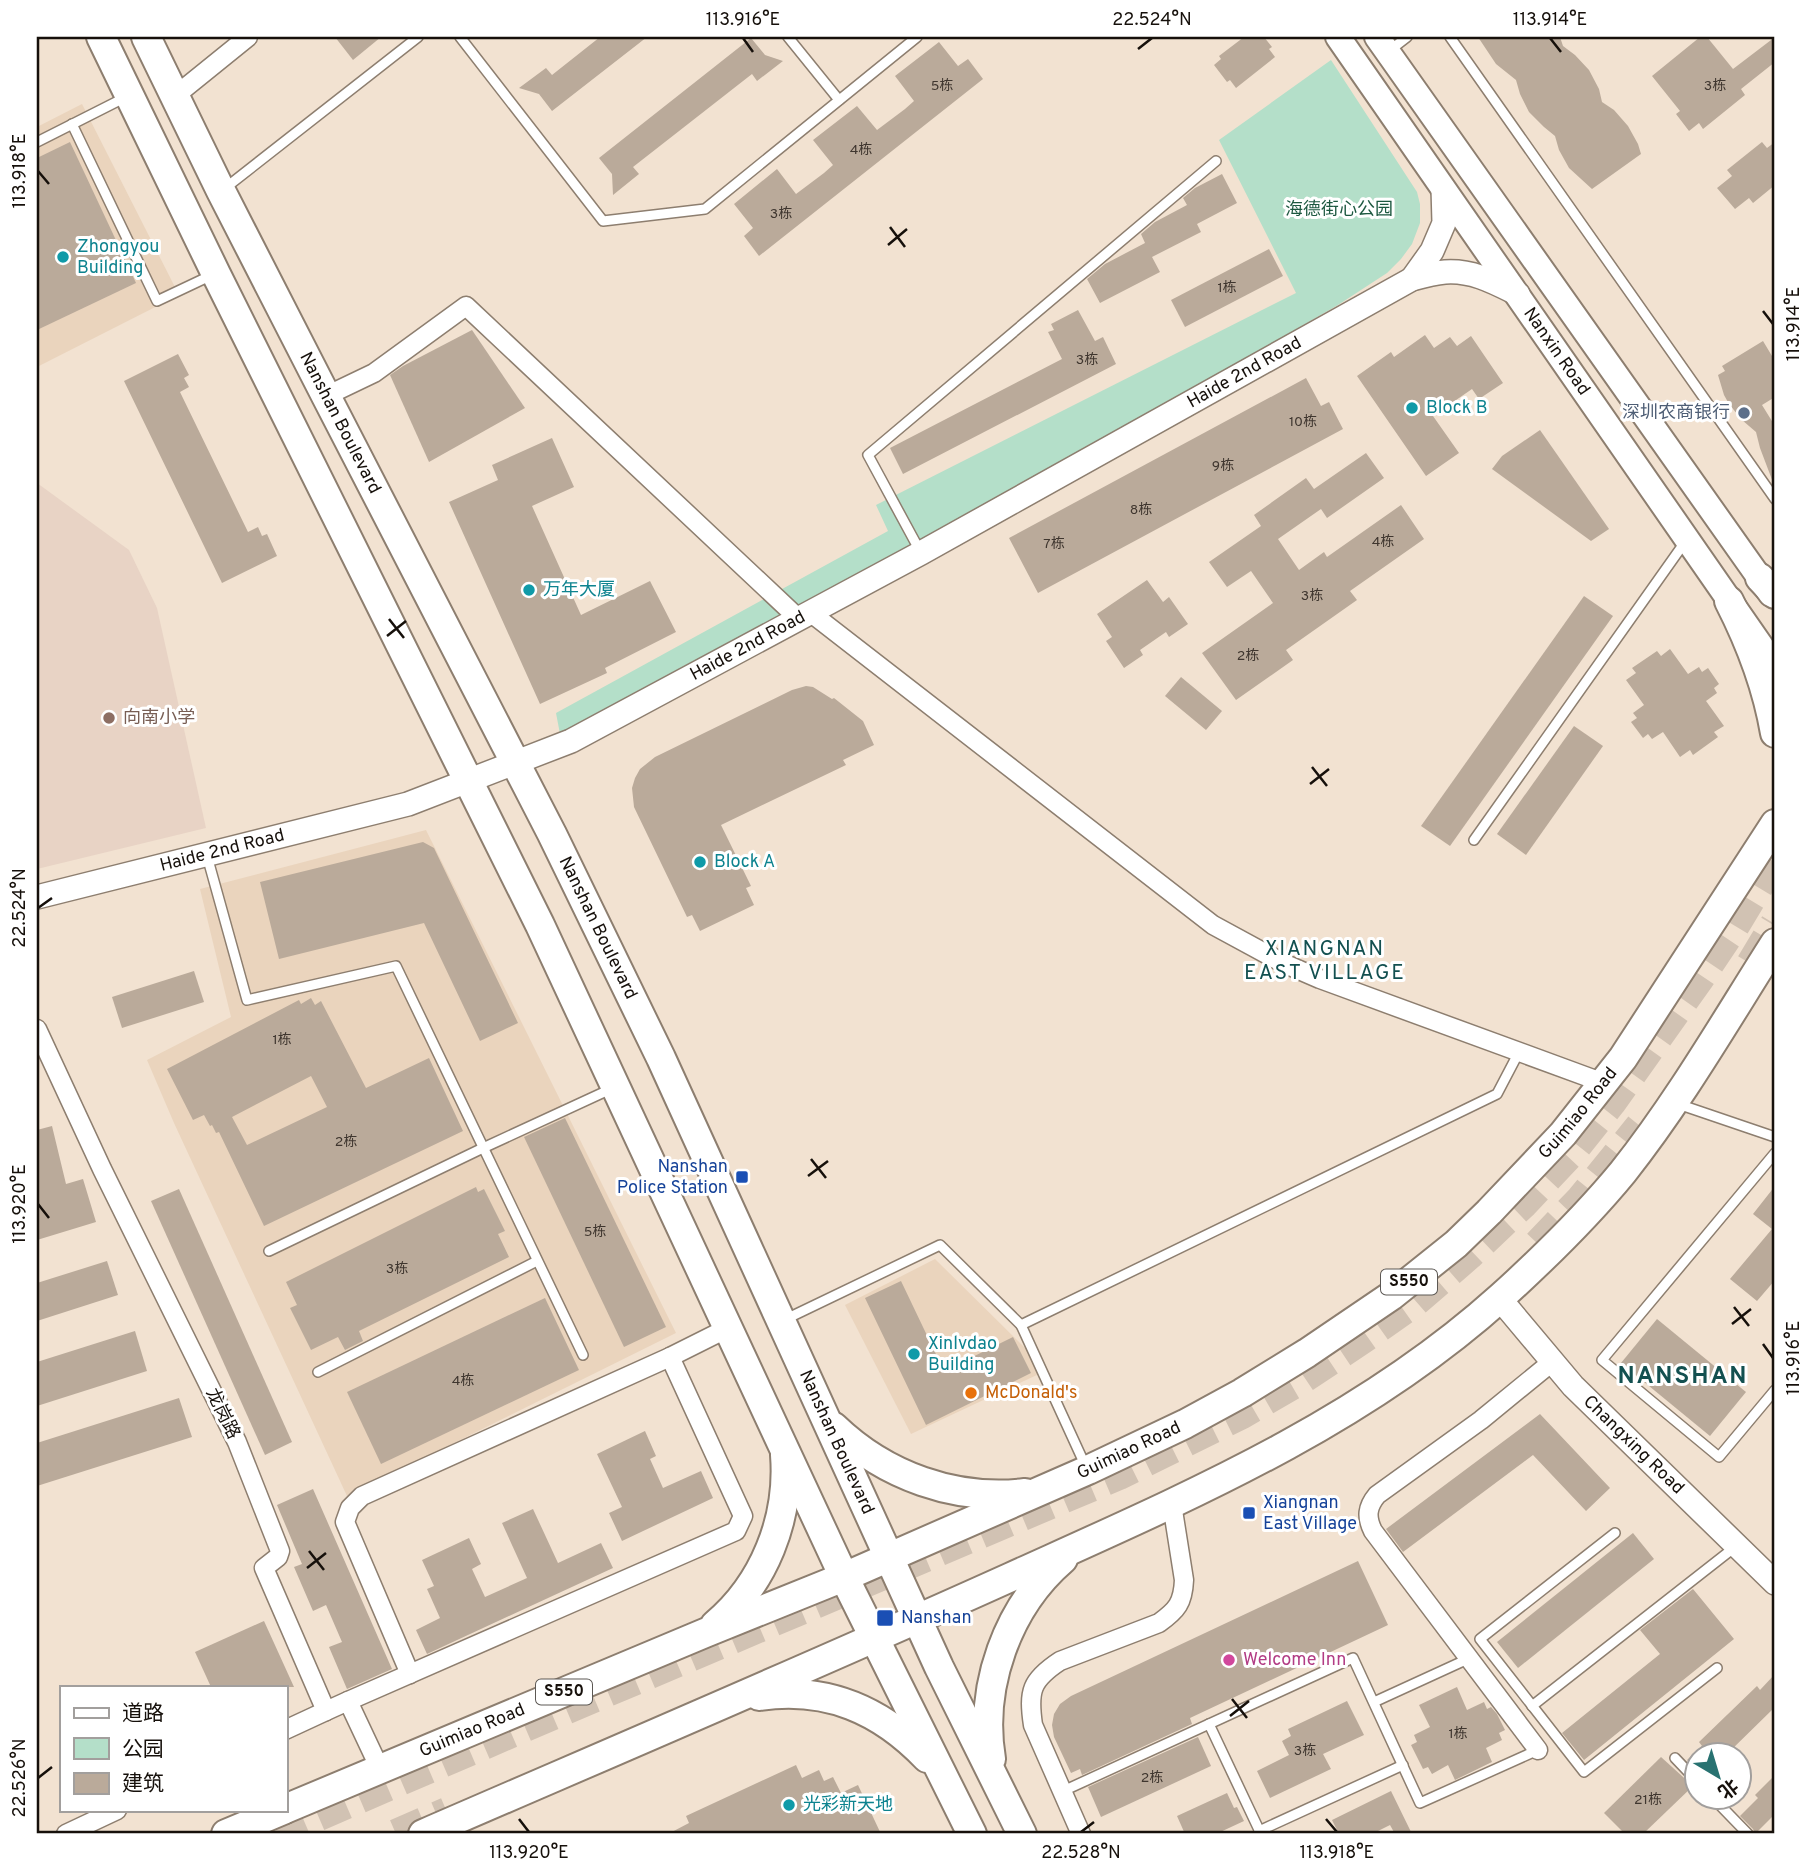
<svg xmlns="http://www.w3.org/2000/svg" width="1812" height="1871" viewBox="0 0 1812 1871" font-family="Overpass,'Noto Sans SC',sans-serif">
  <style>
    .built { fill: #ead4bd }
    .education { fill: #e8d3c5 }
    .green { fill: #b4dfc9 }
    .building { fill: #baaa9a; fill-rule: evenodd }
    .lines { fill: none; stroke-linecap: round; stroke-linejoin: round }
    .trunk-tunnel { stroke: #d1c2b3; stroke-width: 30; stroke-dasharray: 30 15; stroke-linecap: butt }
    .service-casing { stroke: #8d7e6f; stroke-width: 12 }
    .minor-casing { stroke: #8d7e6f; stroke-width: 21 }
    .tertiary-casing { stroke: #8d7e6f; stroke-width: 26 }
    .secondary-casing { stroke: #8d7e6f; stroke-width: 28 }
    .primary-casing { stroke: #8d7e6f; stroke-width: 32 }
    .service { stroke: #fff; stroke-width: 9 }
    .minor { stroke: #fff; stroke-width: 18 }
    .tertiary { stroke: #fff; stroke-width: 23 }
    .secondary { stroke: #fff; stroke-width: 24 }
    .primary { stroke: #fff; stroke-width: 28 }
    .ticks { fill: none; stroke: #16100b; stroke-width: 2.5 }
    .culture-dot { fill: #0f9aa8; stroke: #fff; stroke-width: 2.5 }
    .service-dot { fill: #5c6f8a; stroke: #fff; stroke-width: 2.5 }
    .education-dot { fill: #8d6e63; stroke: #fff; stroke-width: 2.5 }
    .transit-dot { fill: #1a4fb4; stroke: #fff; stroke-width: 2.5 }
    .food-dot { fill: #e8710a; stroke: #fff; stroke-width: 2.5 }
    .hotel-dot { fill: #d1479c; stroke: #fff; stroke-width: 2.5 }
    .labels { text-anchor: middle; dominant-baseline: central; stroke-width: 6; stroke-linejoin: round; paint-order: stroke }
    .number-label { font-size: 14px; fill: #3f362f }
    .shield { fill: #fff; stroke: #5c5854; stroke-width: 2 }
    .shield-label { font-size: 16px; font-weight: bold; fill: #16100b }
    .park-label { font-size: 18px; fill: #1d5840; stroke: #fff }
    .culture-label { font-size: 18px; fill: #0d838f; stroke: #fff; text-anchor: start }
    .street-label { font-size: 18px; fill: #16100b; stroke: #fff }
    .service-label { font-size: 18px; fill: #4e5e75; stroke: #fff; text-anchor: end }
    .education-label { font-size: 18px; fill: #785e54; stroke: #fff; text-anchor: start }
    .transit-label { font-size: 18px; fill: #164399; stroke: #fff; text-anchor: start }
    .food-label { font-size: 18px; fill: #c56008; stroke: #fff; text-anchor: start }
    .hotel-label { font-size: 18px; fill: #b23c85; stroke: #fff; text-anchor: start }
    .quarter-label { font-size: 21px; letter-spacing: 2px; fill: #135050; stroke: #fff }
    .district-label { font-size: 24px; font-weight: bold; letter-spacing: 2px; fill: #135050; stroke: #fff }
    .neatline { fill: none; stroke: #16100b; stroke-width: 2.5 }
    .ticks-label { font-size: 18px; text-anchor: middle; fill: #16100b }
  </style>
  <rect width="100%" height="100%" fill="#f2e2d1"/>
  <g class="built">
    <path d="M82 104 179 295 37 367V127Z"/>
    <path d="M426 830 676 1333 347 1496 174 1123 147 1060 231 1017 200 889Z"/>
    <path d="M935 1259 1027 1350 1039 1374 911 1434 845 1305Z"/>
  </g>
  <path class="education" d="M37 483 129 550 157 608 206 828 37 869Z"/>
  <path class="green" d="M1331 60 1417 192 1420 204V223L1412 244 1401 259 1387 273 1338 305 975 514 560 734 556 713 888 531 876 505 1296 293 1219 140Z"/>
  <g class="building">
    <path d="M335 37H381L353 60Z"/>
    <path d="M600 37H647L552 111 539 94 519 88 546 68 552 75Z"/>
    <path d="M1244 37H1264L1272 47 1269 49 1275 57 1236 88 1230 80 1227 82 1214 65 1221 59 1219 56Z"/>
    <path d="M1478 37H1560L1563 46 1575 55 1589 70 1599 89 1602 102 1614 110 1628 126 1638 144 1641 154 1592 189 1569 168 1559 150 1555 136 1544 127 1529 112 1520 94 1516 80 1496 64Z"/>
    <path d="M1700 37H1707L1733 69 1775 37V62L1741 89 1745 95 1703 129 1699 123 1689 131 1676 114 1680 111 1652 76Z"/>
    <path d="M751 38 765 55 783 61 757 81 752 74 633 167 639 174 613 195 612 174 599 158Z"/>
    <path d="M939 42 958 66 968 59 983 79 759 256 744 236 753 228 734 204 777 169 796 194 824 173 833 165 813 140 857 106 877 130 905 109 914 101 895 76Z"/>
    <path d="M70 142 136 283 37 330V158Z"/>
    <path d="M1762 142 1767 148 1775 142V185L1753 203 1749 198 1735 209 1717 188 1732 176 1727 170Z"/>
    <path d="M1222 174 1237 203 1197 224 1201 232 1152 257 1160 272 1100 303 1087 279 1105 264 1145 243 1141 234 1155 222 1187 205 1183 198 1195 188Z"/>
    <path d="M1269 249 1283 276 1185 327 1171 300Z"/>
    <path d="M1078 310 1095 341 1103 337 1116 364 903 474 890 448 1062 359 1048 332 1054 330 1051 324Z"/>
    <path d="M472 330 525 408 429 462 390 375 403 366Z"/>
    <path d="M1425 335 1434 348 1450 337 1457 346 1471 336 1503 383 1479 399 1472 389 1433 416 1459 453 1426 476 1357 376 1391 352 1394 357Z"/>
    <path d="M1763 341 1775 361V397L1762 405 1775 426V485H1774L1760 448 1756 432 1742 420 1729 404 1724 395 1718 375 1725 371 1722 366Z"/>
    <path d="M178 354 189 375 184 378 189 387 180 392 248 532 258 527 262 536 267 534 277 556 222 583 124 381Z"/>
    <path d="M1306 378 1321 406 1329 402 1343 429 1038 593 1009 538Z"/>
    <path d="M1540 430 1609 529 1591 541 1492 469 1502 456Z"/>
    <path d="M552 438 574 487 532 506 581 615 650 581 676 632 605 668 607 673 540 704 449 502 498 480 492 465Z"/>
    <path d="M1366 453 1384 478 1327 518 1321 509 1278 539 1299 570 1324 552 1327 557 1401 505 1424 539 1350 591 1357 600 1286 650 1293 660 1236 700 1202 653 1273 603 1251 571 1227 587 1209 562 1261 526 1254 515 1306 478 1314 489Z"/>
    <path d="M1147 580 1163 602 1169 597 1188 624 1169 637 1166 632 1140 650 1143 655 1124 668 1106 641 1112 637 1097 614Z"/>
    <path d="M1584 596 1613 616 1450 846 1421 826Z"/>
    <path d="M1670 649 1688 674 1699 667 1702 672 1708 668 1719 684 1714 688 1717 693 1706 701 1724 726 1714 732 1718 737 1693 755 1690 750 1680 757 1663 732 1652 739 1648 734 1643 738 1631 722 1637 718 1633 713 1644 705 1626 680 1636 673 1632 668 1657 651 1661 656Z"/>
    <path d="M1181 677 1222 711 1206 730 1165 696Z"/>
    <path d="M806 686 813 687 832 699 834 698 863 721 874 745 843 760 846 765 721 825 751 886 746 888 754 905 700 931 692 915 687 917 634 807 632 788 635 778 640 769 655 757 792 690Z"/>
    <path d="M1574 726 1603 746 1526 855 1497 834Z"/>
    <path d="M423 842 434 848 518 1023 480 1041 424 923 279 959 260 882Z"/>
    <path d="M194 971 204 1002 122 1028 112 997Z"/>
    <path d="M311 998 315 1005 321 1001 366 1088 429 1058 463 1131 264 1226 219 1132 216 1133 212 1125 210 1126 204 1115 193 1120 167 1069 299 1000 301 1004ZM311 1076 327 1107 247 1145 232 1117Z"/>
    <path d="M565 1118 666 1327 624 1347 524 1137Z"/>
    <path d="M52 1126 66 1184 83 1179 96 1222 37 1240V1130Z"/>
    <path d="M1775 1186V1280L1757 1301 1730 1279 1772 1229 1753 1214Z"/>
    <path d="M476 1187 478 1192 484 1189 505 1231 498 1234 509 1257 359 1331 363 1341 345 1350 338 1337 311 1350 290 1308 297 1305 286 1282Z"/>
    <path d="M179 1189 292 1442 265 1455 151 1201Z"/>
    <path d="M107 1261 118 1295 37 1321V1283Z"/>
    <path d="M901 1281 944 1371 1013 1337 1031 1373 926 1425 865 1298Z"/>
    <path d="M545 1298 579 1370 381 1464 347 1392Z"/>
    <path d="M1657 1319 1746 1392 1710 1436 1621 1363Z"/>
    <path d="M135 1331 147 1371 37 1406V1362Z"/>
    <path d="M179 1398 192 1437 37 1486V1443Z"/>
    <path d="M1540 1414 1610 1488 1586 1511 1533 1455 1403 1552 1386 1529Z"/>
    <path d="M645 1431 656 1456 650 1459 663 1488 701 1471 713 1498 622 1541 609 1513 622 1507 597 1454Z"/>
    <path d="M313 1489 392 1669 347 1689 329 1647 342 1642 326 1605 313 1611 294 1567 302 1564 277 1505Z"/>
    <path d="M533 1509 558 1563 601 1543 613 1568 427 1654 416 1630 440 1618 427 1589 434 1586 422 1560 469 1538 481 1564 472 1569 485 1597 527 1578 502 1523Z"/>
    <path d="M1633 1533 1654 1559 1518 1668 1497 1642Z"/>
    <path d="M1358 1561 1388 1625 1190 1718 1192 1724 1082 1775 1080 1769 1071 1773 1054 1737 1052 1725 1054 1714 1060 1704 1071 1696Z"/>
    <path d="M1693 1589 1734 1639 1584 1760 1562 1733 1660 1654 1640 1630Z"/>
    <path d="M264 1621 294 1687H211L195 1652Z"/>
    <path d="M1775 1674V1707L1726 1755H1697V1770L1687 1760 1702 1746 1699 1742 1757 1686 1760 1690Z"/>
    <path d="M1457 1687 1467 1710 1484 1702 1487 1709 1491 1707 1497 1714 1505 1730 1499 1733 1502 1740 1486 1748 1492 1762 1455 1780 1448 1765 1432 1774 1428 1767 1423 1769 1411 1745 1417 1742 1414 1735 1430 1727 1419 1705Z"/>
    <path d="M1347 1701 1364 1735 1323 1754 1331 1769 1270 1798 1257 1771 1289 1755 1282 1741 1291 1736 1288 1729Z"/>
    <path d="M1198 1737 1211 1766 1101 1817 1088 1787Z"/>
    <path d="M1661 1757 1693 1786 1643 1834H1625L1604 1813Z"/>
    <path d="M796 1765 802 1778 819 1770 824 1781 833 1777 841 1793 858 1785 881 1834H668L689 1823 686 1816Z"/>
    <path d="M1775 1775V1814L1755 1834 1753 1829 1740 1816 1758 1798 1755 1795Z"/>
    <path d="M1391 1791 1412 1834H1395L1390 1825 1372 1834H1339L1332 1820Z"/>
    <path d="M1227 1793 1234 1808 1237 1807 1244 1821 1216 1834H1185L1177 1816Z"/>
  </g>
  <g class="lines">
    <g class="trunk-tunnel">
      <path d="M1751 964 1775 924"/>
      <path d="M1538 1244 1581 1199 1640 1126"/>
      <path d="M277 1834 553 1715 1119 1475 1242 1414 1304 1378 1364 1338 1415 1302 1469 1255 1524 1203 1571 1153 1611 1103 1699 979 1734 927 1775 859"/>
      <path d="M396 1834 447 1812"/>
    </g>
    <defs>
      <g id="service">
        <path d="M460 37 603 221 705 209 917 37"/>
        <path d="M788 37 839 100"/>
        <path d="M1450 37 1775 499"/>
        <path d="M1389 51 1407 37"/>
        <path d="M72 124 157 301 212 275"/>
        <path d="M37 142 128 96"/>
        <path d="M224 189 418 37"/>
        <path d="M920 551 868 455 1216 161"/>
        <path d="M1474 840 1685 542"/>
        <path d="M207 856 247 1000 396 966 583 1355"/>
        <path d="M1678 1104 1775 1137"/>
        <path d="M1775 1153 1602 1360 1719 1457 1775 1390"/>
        <path d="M269 1251 483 1148 613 1088"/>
        <path d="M786 1319 940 1245 1021 1325 1497 1094 1519 1052"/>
        <path d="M1021 1325 1086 1467"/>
        <path d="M318 1372 537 1261"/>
        <path d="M1615 1533 1480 1639 1584 1772 1717 1668"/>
        <path d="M1374 1702 1470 1658"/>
        <path d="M1532 1706 1735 1547"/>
        <path d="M1209 1724 1261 1834"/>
        <path d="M1675 1758 1696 1780"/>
        <path d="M1061 1792 1353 1658 1420 1803 1538 1750"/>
        <path d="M1713 1798 1748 1834"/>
        <path d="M1259 1831 1403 1765"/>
      </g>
      <g id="minor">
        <path d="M175 96 248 37"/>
        <path d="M326 396 374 373 466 306 799 619"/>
        <path d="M811 613 1213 925 1283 963 1320 979 1604 1083"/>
        <path d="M37 1029 102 1169 237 1442 280 1551 278 1557 264 1568 326 1711 348 1701 380 1769"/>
        <path d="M410 1674 345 1522 350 1508 362 1496 670 1357 728 1328"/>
        <path d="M348 1701 736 1531 743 1516 670 1357"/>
        <path d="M285 1730 326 1711"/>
        <path d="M1538 1750 1373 1531C1366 1517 1367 1507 1377 1495L1481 1420 1552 1362"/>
        <path d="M66 1834 117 1810"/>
        <path d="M1081 1834 1033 1725C1028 1691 1031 1680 1060 1661L1159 1623C1177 1610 1183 1603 1184 1580L1172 1504"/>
      </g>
      <g id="tertiary">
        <path d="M1412 279 1432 251 1444 223 1443 188"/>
        <path id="s1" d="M37 897 408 804 571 741 921 553 1412 279C1423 276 1434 273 1445 272 1472 270 1494 282 1518 294"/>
        <path id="s2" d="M1500 1299 1573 1386 1775 1583"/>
      </g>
      <g id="secondary">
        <path id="s3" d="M1338 37 1775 666"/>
        <path d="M1377 37 1771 594"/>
      </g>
      <g id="primary">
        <path d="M101 37 216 274 540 925 844 1577 972 1834"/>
        <path id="s4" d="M146 37 221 191 326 396 552 834 661 1058 939 1667 1022 1834"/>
        <path d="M1760 578 1775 594"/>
        <path d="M1729 601C1751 644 1767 686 1775 733"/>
        <path d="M834 1427C885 1476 955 1501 1025 1493"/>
        <path d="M715 1625C764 1584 790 1519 785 1455"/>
        <path d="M759 1696C827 1686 881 1710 927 1758"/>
        <path d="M991 1759C979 1687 1007 1607 1063 1559"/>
        <path id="s5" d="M285 1809 705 1633 844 1577 1088 1470 1185 1424 1242 1393 1307 1353 1391 1296 1456 1244 1489 1212 1563 1134 1623 1058 1775 824"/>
        <path d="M226 1834 283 1810"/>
        <path d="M423 1834C619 1749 816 1665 1011 1577 1183 1499 1359 1425 1501 1297 1544 1258 1586 1217 1623 1172 1680 1100 1726 1020 1775 943"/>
      </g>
    </defs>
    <use href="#service" class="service-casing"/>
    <use href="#minor" class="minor-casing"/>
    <use href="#tertiary" class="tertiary-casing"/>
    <use href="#secondary" class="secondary-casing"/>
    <use href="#primary" class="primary-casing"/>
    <use href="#service" class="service"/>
    <use href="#minor" class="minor"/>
    <use href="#tertiary" class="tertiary"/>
    <use href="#secondary" class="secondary"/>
    <use href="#primary" class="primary"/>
  </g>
  <path class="ticks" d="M743 38 753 52M1550 38 1561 52M1138 49 1152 38M38 171 49 184M890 227 905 247M888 245 907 229M1763 311 1773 324M389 619 404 638M387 636 406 621M1312 767 1327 786M1310 784 1329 769M38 908 52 898M811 1159 826 1178M808 1176 828 1161M38 1204 49 1218M1734 1307 1749 1326M1732 1324 1751 1309M1763 1344 1773 1358M309 1551 324 1570M307 1568 326 1553M1232 1699 1247 1718M1230 1716 1249 1701M38 1778 52 1767M519 1819 529 1832M1326 1819 1337 1832M1081 1832 1094 1822"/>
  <g class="culture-dot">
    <circle cx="63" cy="257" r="7"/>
    <circle cx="1412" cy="408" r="7"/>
    <circle cx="529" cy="590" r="7"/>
    <circle cx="700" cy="862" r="7"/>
    <circle cx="914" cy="1354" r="7"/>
    <circle cx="789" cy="1805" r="7"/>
  </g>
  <circle class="service-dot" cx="1744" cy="413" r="7"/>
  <circle class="education-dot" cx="109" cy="718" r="7"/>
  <g class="transit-dot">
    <rect x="735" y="1170" width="14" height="14" rx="3.5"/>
    <rect x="1242" y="1506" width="14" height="14" rx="3.5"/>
    <rect x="876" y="1609" width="18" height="18" rx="3.5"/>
  </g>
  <circle class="food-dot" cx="971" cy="1393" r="7"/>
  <circle class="hotel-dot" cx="1229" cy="1660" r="7"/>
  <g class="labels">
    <g class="number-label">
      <text x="942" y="86">5栋</text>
      <text x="1715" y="86">3栋</text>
      <text x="861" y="150">4栋</text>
      <text x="781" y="214">3栋</text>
      <text x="1227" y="288">1栋</text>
      <text x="1087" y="360">3栋</text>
      <text x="1303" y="422">10栋</text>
      <text x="1223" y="466">9栋</text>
      <text x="1141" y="510">8栋</text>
      <text x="1383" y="542">4栋</text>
      <text x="1054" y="544">7栋</text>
      <text x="1312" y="596">3栋</text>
      <text x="1248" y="656">2栋</text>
      <text x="282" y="1040">1栋</text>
      <text x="346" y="1142">2栋</text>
      <text x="595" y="1232">5栋</text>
      <text x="397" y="1269">3栋</text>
      <text x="463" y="1381">4栋</text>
      <text x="1458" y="1734">1栋</text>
      <text x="1305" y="1751">3栋</text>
      <text x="1152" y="1778">2栋</text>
      <text x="1648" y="1800">21栋</text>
    </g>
    <g class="shield">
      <rect x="1381" y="1269.5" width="56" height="25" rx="5"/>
      <rect x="536" y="1679.5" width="56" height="25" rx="5"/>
    </g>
    <g class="shield-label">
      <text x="1409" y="1282">S550</text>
      <text x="564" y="1692">S550</text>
    </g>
    <g class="park-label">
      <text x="1339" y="210">海德街心公园</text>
    </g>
    <g class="culture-label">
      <text x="77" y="247">Zhongyou<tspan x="77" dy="21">Building</tspan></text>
      <text x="1426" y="408">Block B</text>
      <text x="543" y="590">万年大厦</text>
      <text x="714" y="862">Block A</text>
      <text x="928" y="1344">Xinlvdao<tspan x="928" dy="21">Building</tspan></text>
      <text x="803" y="1805">光彩新天地</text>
    </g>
    <g class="street-label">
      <text stroke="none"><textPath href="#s3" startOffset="383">Nanxin Road</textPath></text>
      <text stroke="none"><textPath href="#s1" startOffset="1325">Haide 2nd Road</textPath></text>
      <text stroke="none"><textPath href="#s4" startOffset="432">Nanshan Boulevard</textPath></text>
      <text stroke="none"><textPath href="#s1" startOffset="758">Haide 2nd Road</textPath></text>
      <text stroke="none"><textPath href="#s1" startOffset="191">Haide 2nd Road</textPath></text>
      <text stroke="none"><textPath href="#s4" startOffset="999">Nanshan Boulevard</textPath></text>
      <text stroke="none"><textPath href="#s5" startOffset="1484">Guimiao Road</textPath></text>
      <text transform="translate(222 1414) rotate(64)">龙岗路</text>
      <text stroke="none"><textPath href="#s4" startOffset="1566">Nanshan Boulevard</textPath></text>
      <text stroke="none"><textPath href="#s2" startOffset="198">Changxing Road</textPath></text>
      <text stroke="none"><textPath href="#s5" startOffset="917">Guimiao Road</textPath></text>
      <text stroke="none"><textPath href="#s5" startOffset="203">Guimiao Road</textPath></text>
    </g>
    <g class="service-label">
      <text x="1730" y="413">深圳农商银行</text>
    </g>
    <g class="education-label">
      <text x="123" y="718">向南小学</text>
    </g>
    <g class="transit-label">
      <text x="728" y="1167" text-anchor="end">Nanshan<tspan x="728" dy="21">Police Station</tspan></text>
      <text x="1263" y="1503">Xiangnan<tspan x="1263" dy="21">East Village</tspan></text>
      <text x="901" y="1618">Nanshan</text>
    </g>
    <g class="food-label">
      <text x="985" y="1393">McDonald's</text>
    </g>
    <g class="hotel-label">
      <text x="1243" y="1660">Welcome Inn</text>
    </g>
    <g class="quarter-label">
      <text x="1325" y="949">XIANGNAN<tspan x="1325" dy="24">EAST VILLAGE</tspan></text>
    </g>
    <g class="district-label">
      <text x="1683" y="1377">NANSHAN</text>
    </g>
  </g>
  <rect width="1812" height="1871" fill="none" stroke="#ffffff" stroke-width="77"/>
  <rect x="60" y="1686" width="228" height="126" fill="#ffffff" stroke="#a29f9d" stroke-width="2"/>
  <rect x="74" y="1708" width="35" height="10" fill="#ffffff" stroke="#a29f9d" stroke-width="2"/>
  <text x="122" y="1720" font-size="21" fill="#16100b">道路</text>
  <rect x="74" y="1738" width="35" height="21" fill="#b4dfc9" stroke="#a29f9d" stroke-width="2"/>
  <text x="122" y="1756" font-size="21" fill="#16100b">公园</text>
  <rect x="74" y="1773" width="35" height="21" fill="#baaa9a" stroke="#a29f9d" stroke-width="2"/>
  <text x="122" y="1790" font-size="21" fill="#16100b">建筑</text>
  <g transform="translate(1718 1776) rotate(142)"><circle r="33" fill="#ffffff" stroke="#a29f9d" stroke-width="2"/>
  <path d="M0-5L12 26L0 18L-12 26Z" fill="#287271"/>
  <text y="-10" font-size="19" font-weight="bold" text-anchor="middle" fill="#16100b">北</text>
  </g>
  <rect x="38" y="38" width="1735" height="1794" class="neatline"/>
  <g class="ticks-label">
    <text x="743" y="25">113.916°E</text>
    <text x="1152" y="25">22.524°N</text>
    <text x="1550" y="25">113.914°E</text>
    <text transform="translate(19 171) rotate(-90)" y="6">113.918°E</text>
    <text transform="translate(1793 324) rotate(-90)" y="6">113.914°E</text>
    <text transform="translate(19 908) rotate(-90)" y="6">22.524°N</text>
    <text transform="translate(19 1204) rotate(-90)" y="6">113.920°E</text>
    <text transform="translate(1793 1358) rotate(-90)" y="6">113.916°E</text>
    <text transform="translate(19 1778) rotate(-90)" y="6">22.526°N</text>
    <text x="529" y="1858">113.920°E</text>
    <text x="1081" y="1858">22.528°N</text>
    <text x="1337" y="1858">113.918°E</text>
  </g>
</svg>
